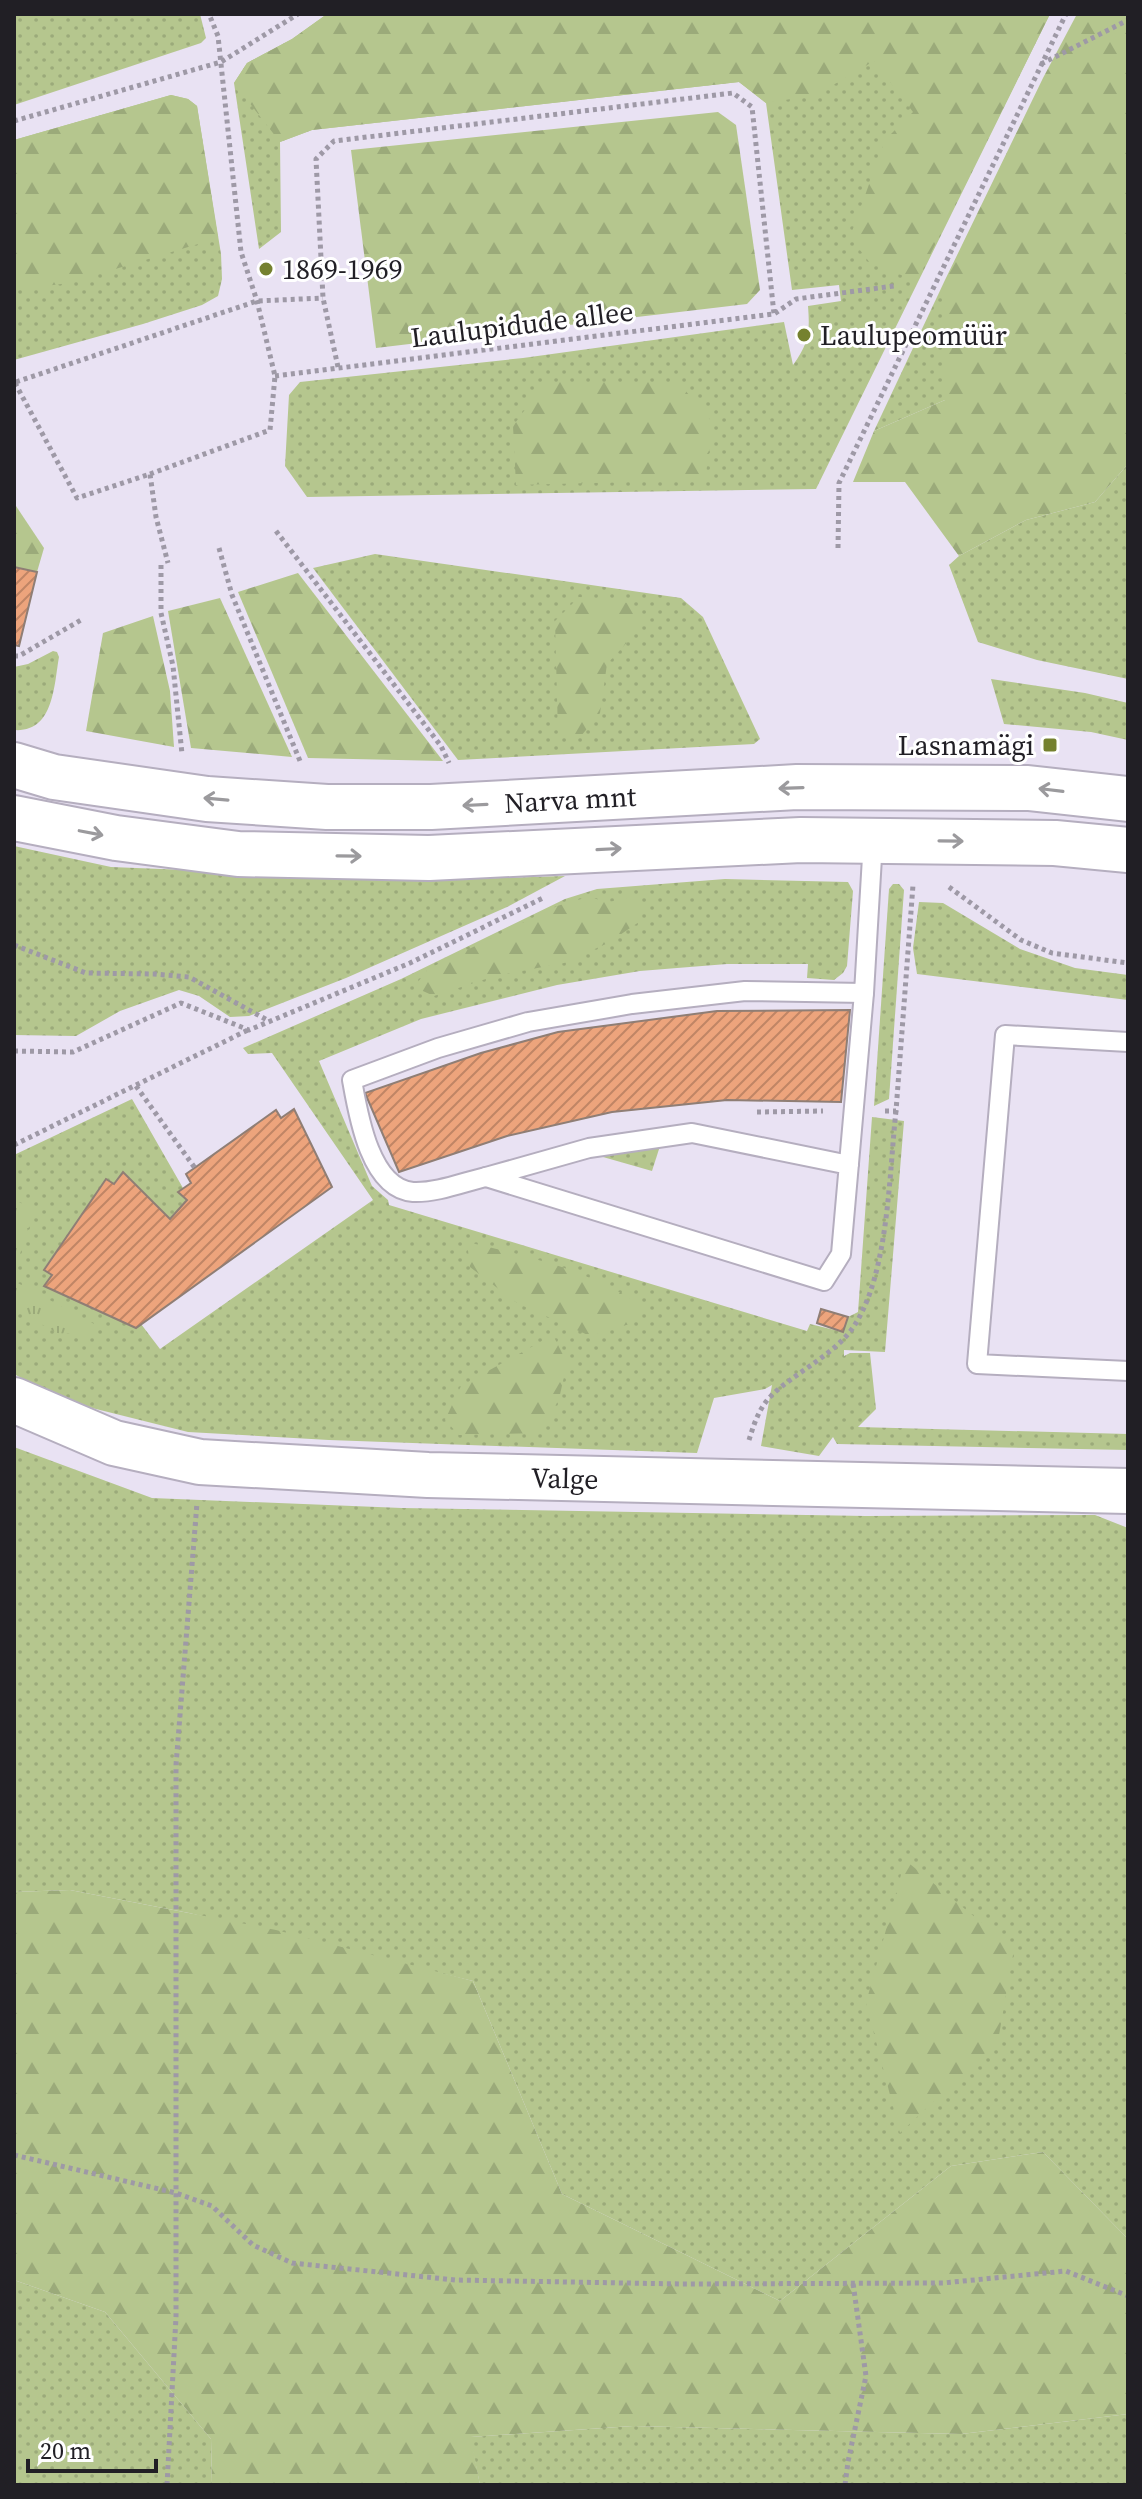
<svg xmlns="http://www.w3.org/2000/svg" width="1142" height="2499" viewBox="0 0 1142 2499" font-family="'Source Serif 4',serif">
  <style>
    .grass { fill: url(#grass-dots) }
    .forest { fill: url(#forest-firs) }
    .park { fill: url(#park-tufts) }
    .building { fill: url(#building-hatch); stroke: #8f7e75; stroke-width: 2 }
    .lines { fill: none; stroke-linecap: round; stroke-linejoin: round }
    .lane-casing { stroke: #b5aebf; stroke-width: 22 }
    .secondary-casing { stroke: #b5aebf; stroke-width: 48 }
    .primary-casing { stroke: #b5aebf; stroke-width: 48 }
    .path { stroke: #9e99a6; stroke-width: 5; stroke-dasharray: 4 4; stroke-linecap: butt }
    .lane { stroke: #fff; stroke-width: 18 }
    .secondary { stroke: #fff; stroke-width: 44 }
    .primary { stroke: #fff; stroke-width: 44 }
    .oneway { stroke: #9b9a9d }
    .poi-dot { fill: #75812f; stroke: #fff; stroke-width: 3 }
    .labels { text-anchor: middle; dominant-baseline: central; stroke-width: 6; stroke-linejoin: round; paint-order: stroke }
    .poi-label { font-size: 28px; fill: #211f25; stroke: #fff; text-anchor: start }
    .street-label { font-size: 28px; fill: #211f25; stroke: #fff }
  </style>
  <defs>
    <pattern id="grass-dots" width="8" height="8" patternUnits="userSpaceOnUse" patternTransform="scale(2)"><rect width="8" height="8" fill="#b5c68e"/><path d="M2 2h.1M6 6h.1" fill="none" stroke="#9baa7a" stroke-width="1.8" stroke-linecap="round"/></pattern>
    <pattern id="forest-firs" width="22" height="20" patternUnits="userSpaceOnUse" patternTransform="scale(2)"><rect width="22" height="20" fill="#b5c68e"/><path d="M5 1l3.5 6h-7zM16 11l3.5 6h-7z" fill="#9baa7a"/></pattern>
    <pattern id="park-tufts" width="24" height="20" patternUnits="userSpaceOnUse" patternTransform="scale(2)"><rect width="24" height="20" fill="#b5c68e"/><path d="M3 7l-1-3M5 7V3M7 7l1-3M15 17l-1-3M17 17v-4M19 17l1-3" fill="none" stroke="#9baa7a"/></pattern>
    <pattern id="building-hatch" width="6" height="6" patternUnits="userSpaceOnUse" patternTransform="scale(2)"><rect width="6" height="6" fill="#eda47c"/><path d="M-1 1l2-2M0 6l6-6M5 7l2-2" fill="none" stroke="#c08565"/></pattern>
  </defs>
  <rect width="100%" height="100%" fill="#e9e2f3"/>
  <g class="grass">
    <path d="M14 14H200L206 38 201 43 14 105Z"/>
    <path d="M327 14H1050L816 489 307 497 285 466 289 395 300 382 523 358 784 322 793 365C809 343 810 332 808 306L841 301 839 285 792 290 766 103 739 82 312 130 280 142 281 232 259 249 234 83 247 63 292 39Z"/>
    <path d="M171 95 188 99 197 106 221 254 222 279 218 296 202 305 143 324 14 360V140Z"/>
    <path d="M945 280V400L874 431Z"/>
    <path d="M1128 464V679L1037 660 978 642 949 565 959 556 1026 520 1095 502Z"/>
    <path d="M375 554 681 598 703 617 760 739 754 744 458 760 313 568Z"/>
    <path d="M53 651 57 652 59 657C54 685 54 733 14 730V667L28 664Z"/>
    <path d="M991 679 1085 693 1128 703V740L1091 732 1004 724Z"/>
    <path d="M14 846 111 867 435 880 565 876 507 907 346 978 249 1016 230 1017 199 996 179 990 120 1011 76 1036 14 1035Z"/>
    <path d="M725 879 848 882 853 891 847 966 843 973 834 980 807 978 808 964H727L640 971 557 985 421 1019 319 1061 372 1186 388 1200 389 1205 807 1331 810 1324 843 1332 848 1317 858 1312 872 1117 904 1121 885 1352 844 1350V1356L850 1353H870L876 1409 858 1427 1128 1434V1450L837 1444 833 1437 819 1456 761 1446 772 1385 765 1389 714 1398 697 1453 329 1440 188 1432 92 1408 47 1392 14 1374V1155L132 1099 183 1188 179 1191 187 1200 170 1219 123 1173 114 1184 106 1179 44 1269 141 1324 160 1349 373 1200 272 1053 248 1054 243 1048 401 979 565 899 597 889Z"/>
    <path d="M893 884H899L904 890 889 1099 874 1106 889 889Z"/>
    <path d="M919 902 943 903 1020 949 1075 968 1128 975V1000L917 974 913 948Z"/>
    <path d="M660 1146 652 1171 596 1155Z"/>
    <path d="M14 1447 152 1498 402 1508 866 1516 1095 1515 1128 1528V2239L1043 2152 951 2166 780 2301 562 2194 473 1981 189 1913 70 1890 14 1892Z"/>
    <path d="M14 2280 105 2312 211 2439 212 2485H14Z"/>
    <path d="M1128 2414V2485H480L470 2437 633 2426 961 2434Z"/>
  </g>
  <g class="forest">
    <path d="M327 14H1050L917 281 870 263 850 237 885 140 913 112 874 61 816 95 766 103 739 82 312 130 280 142 234 83 247 63 292 39Z"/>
    <path d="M1077 14H1128V464L1095 502 1026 520 959 556 905 482H853L874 431 945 400V280L1043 78Z"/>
    <path d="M171 95 188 99 197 106 218 238 69 283 14 290V140Z"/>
    <path d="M718 112 736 125 760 290 747 304 376 348 351 150Z"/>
    <path d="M545 382H678L713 423 705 480 516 485 513 426Z"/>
    <path d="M14 503 44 548 37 572 14 567Z"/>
    <path d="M298 573 443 761 308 758 238 592Z"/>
    <path d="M579 597 630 603 645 623 607 664 600 713 581 736 558 734 555 621Z"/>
    <path d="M220 598 292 757 191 748 168 611Z"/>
    <path d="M153 616 170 691 174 747 86 731 103 633Z"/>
    <path d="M641 895 639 922 608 943 564 963 495 976 434 996 414 987 428 969 557 906 588 897 609 902Z"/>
    <path d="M467 1242C526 1256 590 1270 640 1305L633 1323 590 1336 517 1303 470 1267Z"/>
    <path d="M553 1335 567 1363 559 1399 541 1433 459 1435 445 1420 461 1386Z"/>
    <path d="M905 1860 1014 1949 998 2041 900 2133 866 2003Z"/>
    <path d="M70 1890 276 1930 473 1981 562 2194 780 2301 951 2166 1043 2152 1128 2239V2414L961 2434 633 2426 471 2437 480 2485H212L211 2439 105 2312 14 2280V1892Z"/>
  </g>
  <g class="park">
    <path d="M14 1200 35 1209 14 1272Z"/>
    <path d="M14 1281 98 1326 93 1335 57 1333 14 1309Z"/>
  </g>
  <g class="building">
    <path d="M14 567 37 572 19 646 14 645Z"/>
    <path d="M850 1010 841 1102 727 1100 612 1112 507 1136 399 1172 365 1093 481 1053 558 1032 717 1011Z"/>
    <path d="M294 1109 332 1187 136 1328 44 1286 52 1275 44 1270 106 1179 114 1184 123 1172 170 1219 187 1200 178 1192 191 1183 186 1174 276 1110 281 1118Z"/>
    <path d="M821 1309 848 1317 843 1332 817 1323Z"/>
  </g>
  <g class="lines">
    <defs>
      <g id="lane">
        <path d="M1128 1042 1005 1035 977 1364 1128 1371"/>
        <path d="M849 1165 692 1133 589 1148 486 1177 824 1281 841 1254 864 993"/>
        <path d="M486 1177C464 1182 437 1193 413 1192 370 1189 358 1114 352 1080L438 1048 528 1022 632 1004 745 991 864 993 873 840"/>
      </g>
      <g id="secondary">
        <path id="s1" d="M14 1400 114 1443 200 1462 428 1475 1128 1491"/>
      </g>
      <g id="primary">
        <path id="s2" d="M14 765 54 777 207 799 327 807H431L797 787 1028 788 1128 799"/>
        <path d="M14 818 116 838 238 854 429 858 801 840 1055 843 1128 850"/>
      </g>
    </defs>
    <use href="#lane" class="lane-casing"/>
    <use href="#secondary" class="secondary-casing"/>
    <use href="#primary" class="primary-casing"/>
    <g class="path">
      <path d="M1041 64 1128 20"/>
      <path d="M14 121 221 62 298 14"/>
      <path d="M338 367 323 298 316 159 334 141 733 93 752 107 774 314"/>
      <path d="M275 376 774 314 796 299 894 286"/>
      <path d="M16 382 257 301 323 298"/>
      <path d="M15 383 77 498 150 474 156 517 168 563"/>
      <path d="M150 474 270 430 275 376 257 301 241 252 218 36 209 14"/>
      <path d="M276 531 441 746 449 763"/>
      <path d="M219 548 232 595 300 761"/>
      <path d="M838 548 839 483 1066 14"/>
      <path d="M161 565V613L173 666 182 754"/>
      <path d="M14 656H19L81 620"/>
      <path d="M949 887 1021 940 1052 953 1128 963"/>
      <path d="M14 945 86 973 154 974 189 977 269 1021"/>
      <path d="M14 1051 73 1052 181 1003 249 1030 410 963 543 898"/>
      <path d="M136 1086 195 1168"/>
      <path d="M885 1111H896L913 885"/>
      <path d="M757 1112 823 1111"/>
      <path d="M14 1145 248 1030"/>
      <path d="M749 1440C754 1424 759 1408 771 1396 794 1373 836 1354 854 1326 889 1273 889 1173 896 1111"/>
      <path d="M14 2155 176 2193 212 2206 253 2245 292 2263 455 2280 682 2284 943 2283 1066 2271 1128 2296"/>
      <path d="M167 2485 176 2317V1765L197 1503"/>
      <path d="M845 2485 848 2462 866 2376 853 2283"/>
    </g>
    <use href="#lane" class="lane"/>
    <use href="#secondary" class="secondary"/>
    <use href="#primary" class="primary"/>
  </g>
  <defs><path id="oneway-shaft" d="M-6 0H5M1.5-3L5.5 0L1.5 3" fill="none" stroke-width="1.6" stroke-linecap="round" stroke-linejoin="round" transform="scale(2)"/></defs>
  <g class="oneway">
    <use href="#oneway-shaft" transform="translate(791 788) rotate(178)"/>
    <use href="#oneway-shaft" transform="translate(1051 790) rotate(-173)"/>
    <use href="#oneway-shaft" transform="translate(216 799) rotate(-175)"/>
    <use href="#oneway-shaft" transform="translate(475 805) rotate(177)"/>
    <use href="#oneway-shaft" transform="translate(91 833) rotate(11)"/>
    <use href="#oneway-shaft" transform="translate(951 841) rotate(1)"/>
    <use href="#oneway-shaft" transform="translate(609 849) rotate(-3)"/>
    <use href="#oneway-shaft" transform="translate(349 856) rotate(1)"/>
  </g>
  <g class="poi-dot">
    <circle cx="266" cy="269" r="8"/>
    <circle cx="804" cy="335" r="8"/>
    <rect x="1042" y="737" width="16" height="16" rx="4"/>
  </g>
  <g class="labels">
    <g class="poi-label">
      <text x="282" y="269">1869-1969</text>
      <text x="820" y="335">Laulupeomüür</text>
      <text x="1034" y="745" text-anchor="end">Lasnamägi</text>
    </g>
    <g class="street-label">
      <text transform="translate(522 324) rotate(-7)">Laulupidude allee</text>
      <text stroke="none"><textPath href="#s2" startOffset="560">Narva mnt</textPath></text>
      <text stroke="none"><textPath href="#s1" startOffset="562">Valge</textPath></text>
    </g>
  </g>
  <rect width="1142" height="2499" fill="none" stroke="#211f25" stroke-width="32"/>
  <path d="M28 2459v12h128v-12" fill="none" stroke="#211f25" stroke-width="4"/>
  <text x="40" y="2459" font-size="24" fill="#211f25" stroke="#ffffff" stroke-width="6" paint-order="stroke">20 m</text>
</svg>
